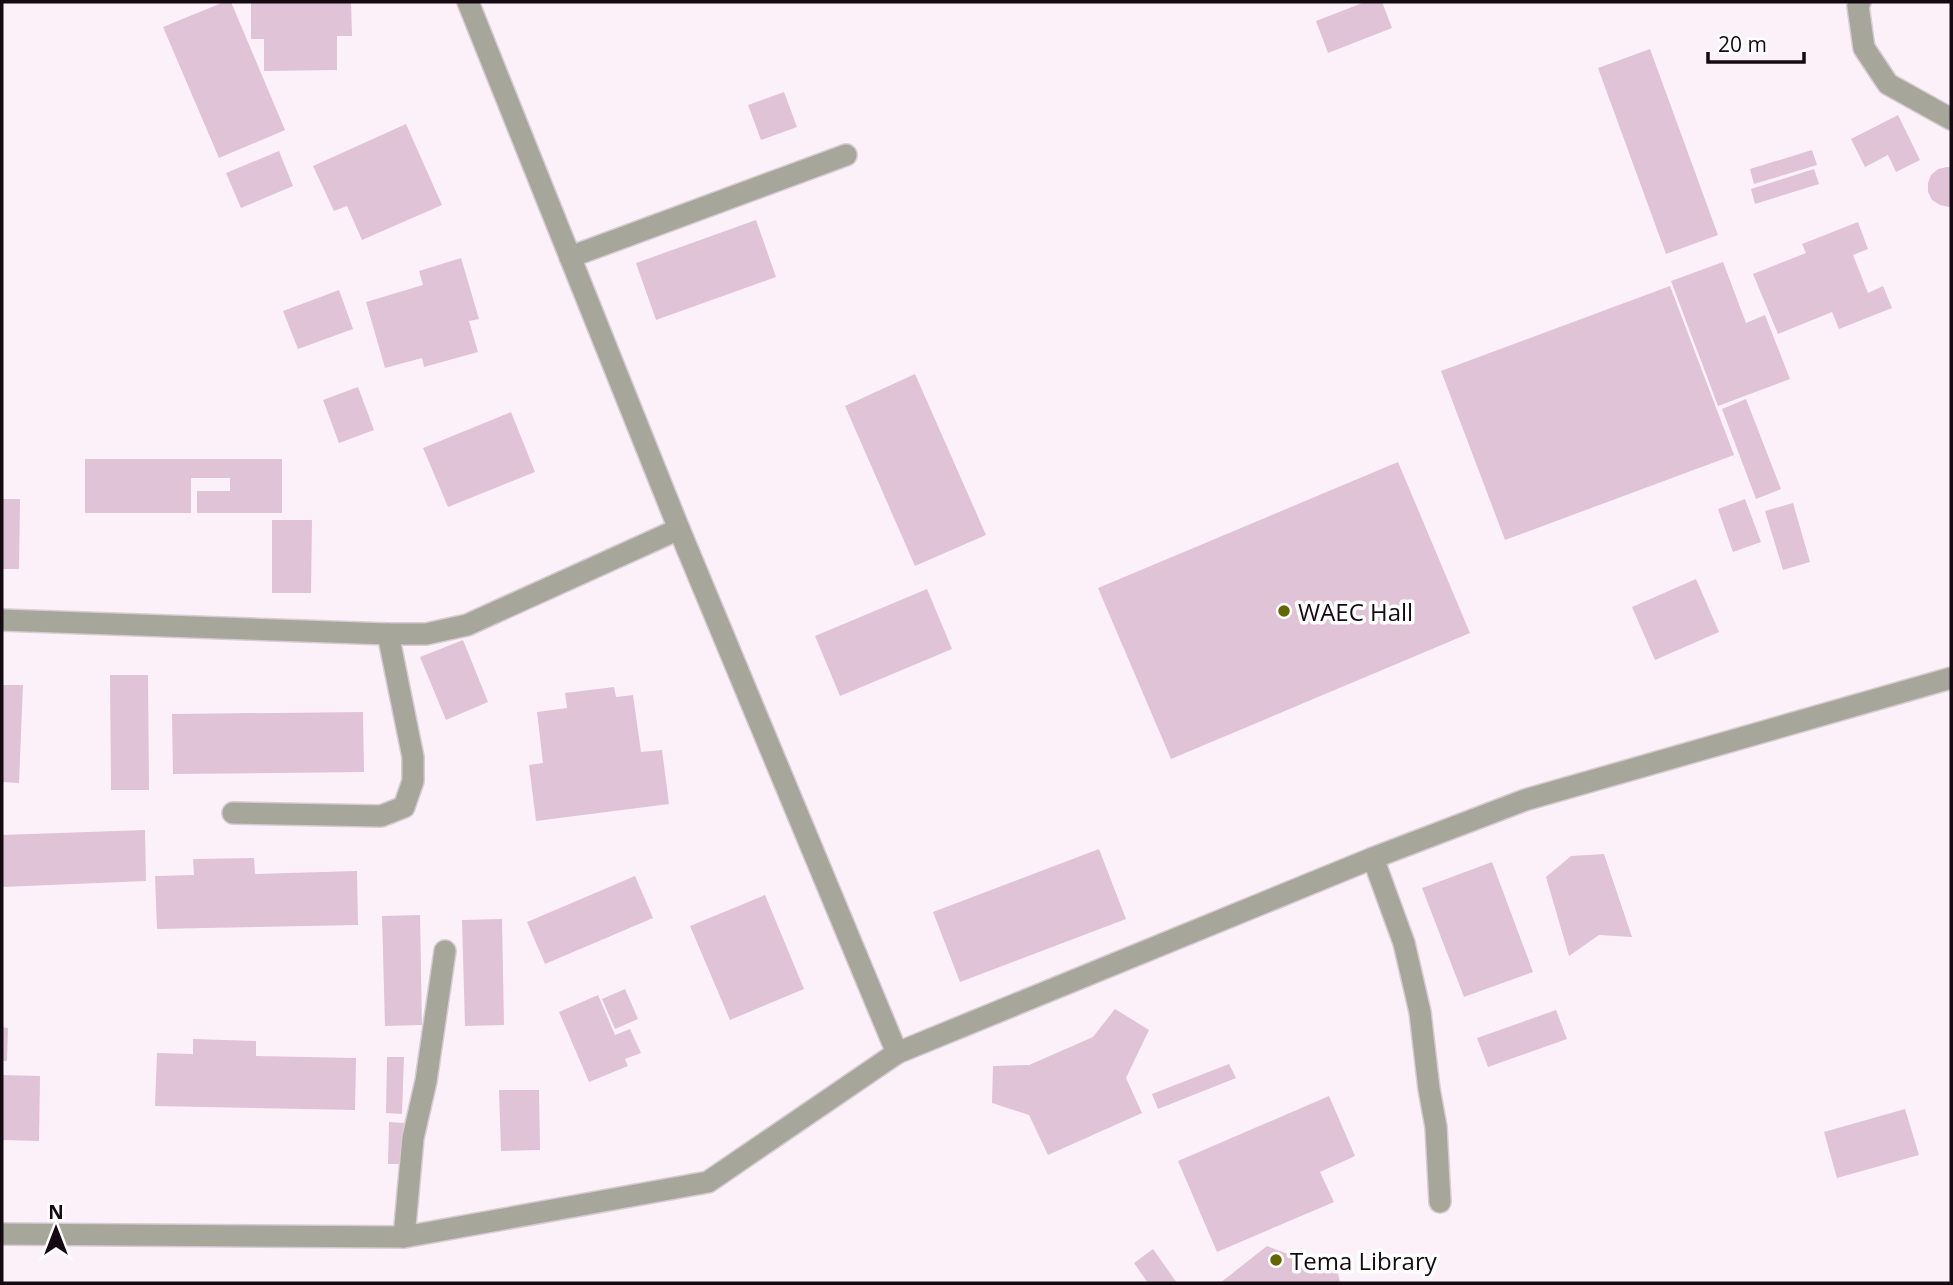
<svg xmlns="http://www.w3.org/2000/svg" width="1953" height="1285" viewBox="0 0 1953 1285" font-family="'Open Sans',sans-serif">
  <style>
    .building { fill: #e0c3d6 }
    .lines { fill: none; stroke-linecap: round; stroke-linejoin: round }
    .minor-casing { stroke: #d8ccd4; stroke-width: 24 }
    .minor { stroke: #a6a79a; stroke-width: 21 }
    .poi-dot { fill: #646600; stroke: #fff; stroke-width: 2.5 }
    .labels { text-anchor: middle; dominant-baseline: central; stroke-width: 7; stroke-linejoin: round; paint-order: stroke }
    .poi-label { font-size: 24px; fill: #140a11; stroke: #fff; text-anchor: start }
  </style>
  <rect width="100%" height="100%" fill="#fdf1f9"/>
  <g class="building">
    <path d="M224 2H231L285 130 219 158 163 27Z"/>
    <path d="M251 2H351L352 36H337V70L264 71V39H251Z"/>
    <path d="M1365 2H1382L1392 28 1328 53 1316 21Z"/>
    <path d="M1650 49 1718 235 1666 254 1598 68Z"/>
    <path d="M784 92 797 127 761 140 748 105Z"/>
    <path d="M1898 115 1920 160 1896 172 1888 155 1865 167 1851 139Z"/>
    <path d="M406 124 442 205 362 240 347 206 334 211 313 166Z"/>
    <path d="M1812 150 1817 165 1754 184 1750 169Z"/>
    <path d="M279 151 293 186 241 208 226 173Z"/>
    <path d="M1947 167H1951V206L1949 207 1940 205 1932 200 1928 192V183L1931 175 1938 169Z"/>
    <path d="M1814 169 1819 184 1755 204 1751 189Z"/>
    <path d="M756 220 776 277 656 320 636 263Z"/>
    <path d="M1858 222 1868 249 1853 255 1868 293 1883 286 1892 308 1839 329 1832 312 1778 334 1753 274 1806 253 1802 244Z"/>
    <path d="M461 258 479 319 469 321 478 352 424 367 422 358 385 368 366 302 423 285 419 271Z"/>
    <path d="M1723 262 1746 323 1765 315 1790 379 1718 406 1671 281Z"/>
    <path d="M1670 286 1734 455 1505 540 1441 371Z"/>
    <path d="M339 290 353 329 298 349 283 311Z"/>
    <path d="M915 374 986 535 915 566 845 406Z"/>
    <path d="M358 387 374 430 339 443 323 400Z"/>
    <path d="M1746 399 1781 489 1756 499 1722 409Z"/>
    <path d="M511 412 535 472 448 507 423 448Z"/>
    <path d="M85 459H282V513H197V491H230V478H191V513H85Z"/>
    <path d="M1398 462 1470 633 1171 759 1098 588Z"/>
    <path d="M2 499H20L19 569H2Z"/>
    <path d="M1745 499 1761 542 1733 552 1718 509Z"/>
    <path d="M1793 503 1810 562 1783 570 1765 511Z"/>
    <path d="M272 520H312L311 593H272Z"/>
    <path d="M1696 579 1719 632 1655 660 1632 607Z"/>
    <path d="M927 589 952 649 840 696 815 636Z"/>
    <path d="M463 640 488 702 446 720 420 657Z"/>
    <path d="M110 675H148L149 790H111Z"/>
    <path d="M2 685H23L19 783 2 782Z"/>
    <path d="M614 687 616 697 633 695 641 752 662 750 669 804 536 821 529 765 543 763 537 712 567 708 565 693Z"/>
    <path d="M363 712 364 772 173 774 172 714Z"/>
    <path d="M145 830 146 881 2 887V835Z"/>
    <path d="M1099 849 1126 919 960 982 933 912Z"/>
    <path d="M1604 854 1632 937 1599 935 1569 956 1546 877 1571 856Z"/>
    <path d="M254 858 255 874 357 871 358 925 157 929 155 876 194 875 193 859Z"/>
    <path d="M1492 862 1533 972 1464 997 1422 888Z"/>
    <path d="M635 876 653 918 545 964 527 922Z"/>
    <path d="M765 895 804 989 730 1020 690 926Z"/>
    <path d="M420 915 422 1025 385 1026 382 916Z"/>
    <path d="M502 919 504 1025 465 1026 462 920Z"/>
    <path d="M625 989 638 1019 615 1029 602 999Z"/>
    <path d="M598 995 615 1035 630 1029 641 1053 625 1059 628 1066 589 1082 559 1012Z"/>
    <path d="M1115 1009 1149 1030 1126 1078 1142 1113 1048 1155 1029 1115 992 1103 993 1066 1029 1065 1093 1037Z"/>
    <path d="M1556 1010 1567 1039 1488 1067 1477 1038Z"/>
    <path d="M2 1027 8 1028 7 1061H2Z"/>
    <path d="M193 1039 256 1041V1056L356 1058 355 1110 155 1106 157 1053 193 1054Z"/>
    <path d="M387 1057H404L402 1114 386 1113Z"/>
    <path d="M1229 1064 1236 1078 1158 1109 1152 1094Z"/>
    <path d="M2 1075 40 1076 39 1141 2 1140Z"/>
    <path d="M499 1090H539L540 1150 501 1151Z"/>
    <path d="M1329 1096 1355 1156 1320 1172 1334 1202 1217 1252 1178 1161Z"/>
    <path d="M1905 1109 1919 1155 1837 1178 1824 1132Z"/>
    <path d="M389 1122 404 1123 403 1164H388Z"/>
    <path d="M1267 1246 1338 1273 1340 1283H1220Z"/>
    <path d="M1153 1249 1177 1283H1148L1134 1263Z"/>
  </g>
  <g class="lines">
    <defs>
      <g id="minor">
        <path d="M468 2 679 529 897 1053 1373 858 1525 800 1951 678"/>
        <path d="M1860 2 1858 6 1864 48 1888 84 1951 119"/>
        <path d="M570 257 846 155"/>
        <path d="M2 620 388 634H426L467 625 679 529"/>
        <path d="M233 813 381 816 404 807 413 781V757L388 634"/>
        <path d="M1373 858 1404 943 1420 1012 1429 1089 1436 1127 1440 1202"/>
        <path d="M2 1234 404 1237 708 1182 897 1053"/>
        <path d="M404 1237 413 1138 426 1081 445 951"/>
      </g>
    </defs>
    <use href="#minor" class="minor-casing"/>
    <use href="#minor" class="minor"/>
  </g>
  <g class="poi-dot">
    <circle cx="1284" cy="611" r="7"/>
    <circle cx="1276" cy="1260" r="7"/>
  </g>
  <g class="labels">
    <g class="poi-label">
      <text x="1298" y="611">WAEC Hall</text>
      <text x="1290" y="1260">Tema Library</text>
    </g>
  </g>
  <rect width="1953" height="1285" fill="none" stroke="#140a11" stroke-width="7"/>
  <g transform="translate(56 1229)" stroke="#ffffff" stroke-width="5" paint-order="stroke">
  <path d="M0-5L12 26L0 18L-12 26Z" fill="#140a11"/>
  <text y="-10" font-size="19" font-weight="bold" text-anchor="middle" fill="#140a11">N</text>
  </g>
  <path d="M1708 52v10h96v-10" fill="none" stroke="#140a11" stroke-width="3.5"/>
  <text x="1718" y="52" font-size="21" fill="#140a11" stroke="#ffffff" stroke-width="5" paint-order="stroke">20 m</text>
</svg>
